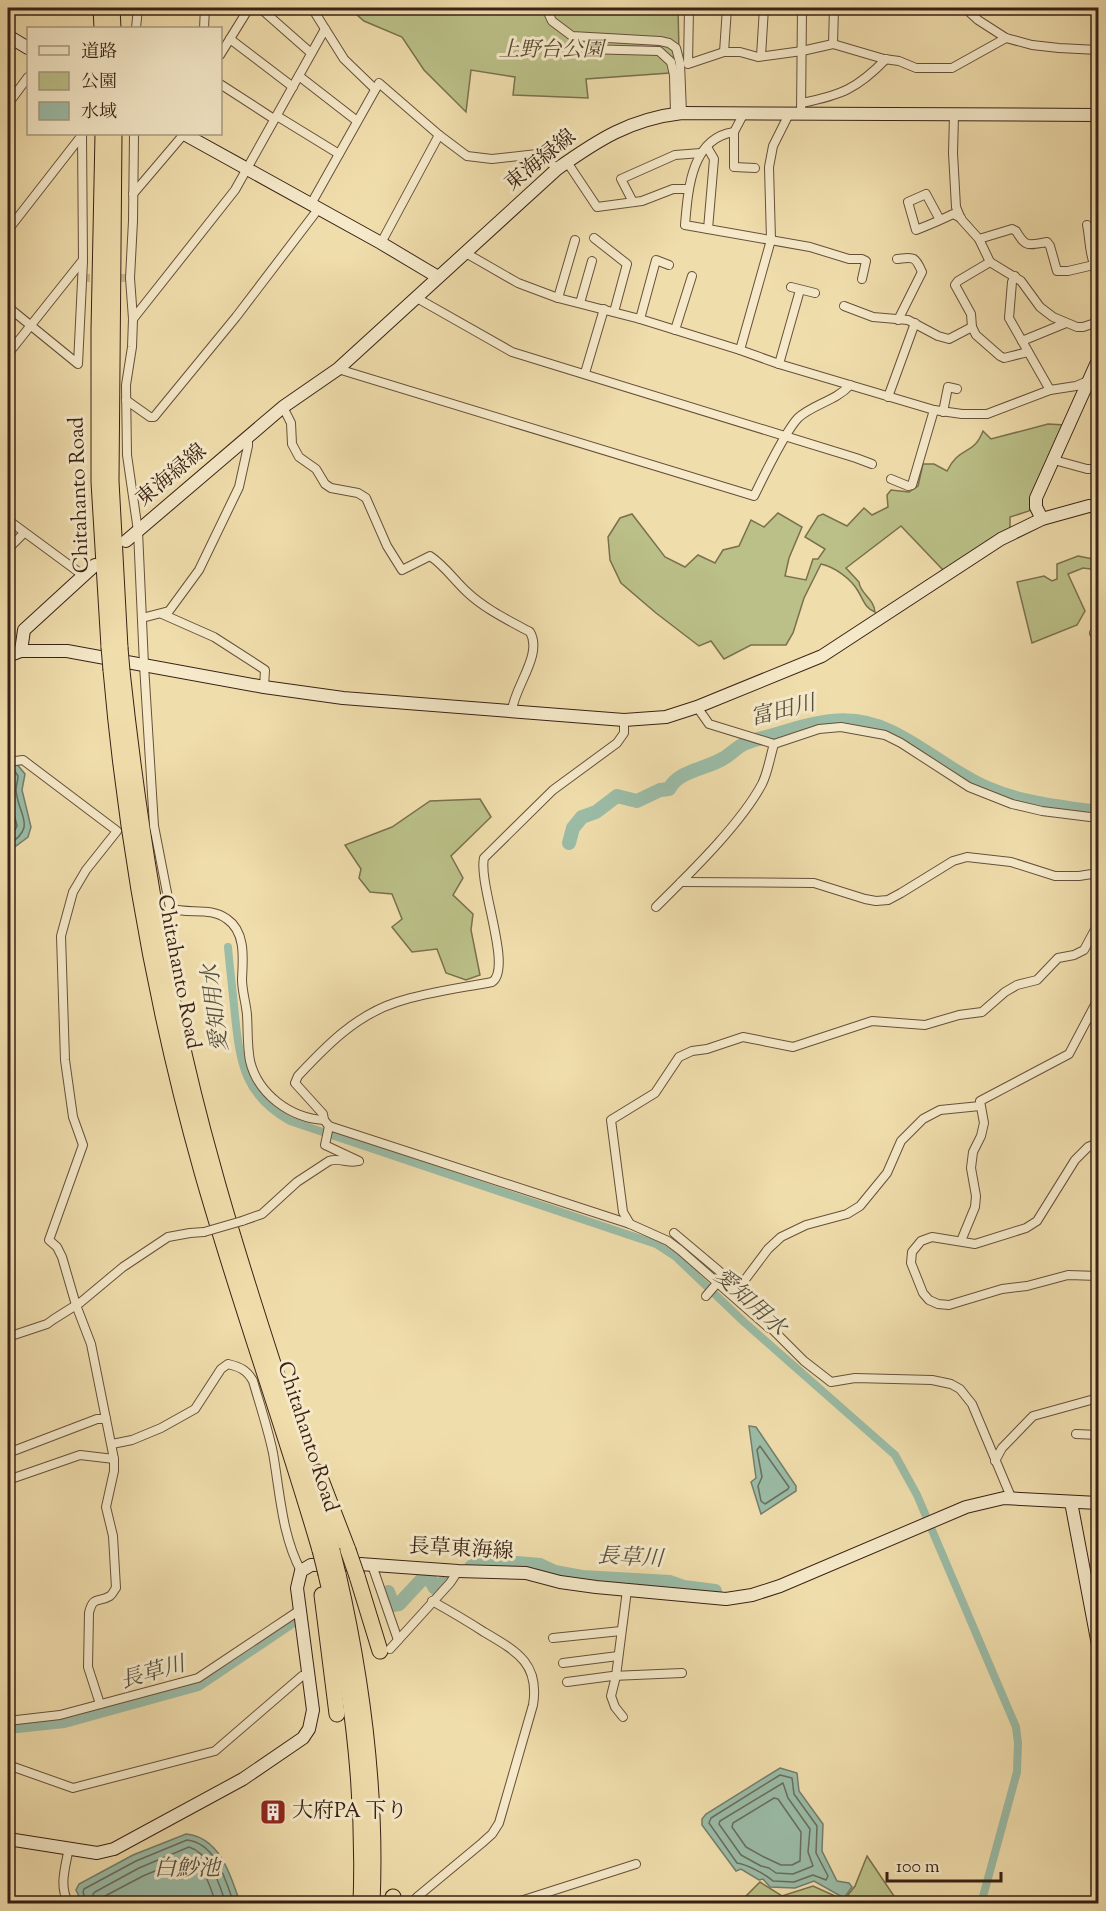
<svg xmlns="http://www.w3.org/2000/svg" width="1106" height="1911" viewBox="0 0 1106 1911" font-family="'Sorts Mill Goudy','Noto Serif JP',serif">
  <style>
    .green { fill: #bbc088; stroke: #7a704e; stroke-width: 1.5 }
    .water { fill: #9bbca7; stroke: #737e6d; stroke-width: 1.5 }
    .lines { fill: none; stroke-linecap: round; stroke-linejoin: round }
    .shore { stroke: #6a6e5e; stroke-width: 1.5 }
    .canal { stroke: #9bbca7; stroke-width: 8 }
    .river { stroke: #9bbca7; stroke-width: 14 }
    .street-tunnel { stroke: #cbb78e; stroke-width: 8; stroke-dasharray: 8 4; stroke-linecap: butt }
    .street-casing { stroke: #66503b; stroke-width: 10 }
    .secondary-casing { stroke: #382115; stroke-width: 14 }
    .highway-casing { stroke: #382115; stroke-width: 17 }
    .street { stroke: #f5e9c9; stroke-width: 8 }
    .secondary { stroke: #f5e9c9; stroke-width: 12 }
    .highway { stroke: #f0ddac; stroke-width: 15 }
    .street-bridge-casing { stroke: #66503b; stroke-width: 10; stroke-linecap: butt }
    .highway-bridge-casing { stroke: #382115; stroke-width: 17; stroke-linecap: butt }
    .street-bridge { stroke: #f5e9c9; stroke-width: 8 }
    .highway-bridge { stroke: #f0ddac; stroke-width: 15 }
    .labels { text-anchor: middle; dominant-baseline: central; stroke-width: 6; stroke-linejoin: round; paint-order: stroke }
    .park-label { font-size: 21px; font-style: italic; fill: #594932; stroke: #f5e9c9 }
    .street-label { font-size: 21px; fill: #382115; stroke: #f5e9c9 }
    .poi-label { font-size: 21px; fill: #382115; stroke: #f5e9c9; text-anchor: start }
    .water-label { font-size: 22px; font-style: italic; fill: #565041; stroke: #f5e9c9 }
  </style>
  <rect width="100%" height="100%" fill="#f0ddac"/>
  <filter id="stains"><feTurbulence type="fractalNoise" baseFrequency=".00333" numOctaves="4"/><feColorMatrix values="0 0 0 0 .2 0 0 0 0 .09 0 0 0 0 .02 0 0 0 .5 -.17"/></filter>
  <radialGradient id="worn" r=".72"><stop offset=".6" stop-color="#630" stop-opacity="0"/><stop offset="1" stop-color="#630" stop-opacity=".3"/></radialGradient>
  <g class="green">
    <path d="M349 8H678L679 53 670 73 586 79 588 98 513 95 515 77 471 70 466 112 424 70 402 37 364 21Z"/>
    <path d="M1048 424 1065 425 1029 511 1010 517V528L944 571 901 526 846 568 859 582C860 594 874 598 875 612 865 608 864 601 858 591 851 579 835 567 821 564L804 598 793 633 786 645H751L724 659 711 641 699 646 656 613 621 583 610 560 608 537 620 518 632 514 665 557 685 567 698 555 715 563 723 550 739 546 751 520 764 527 778 513 802 527 789 558 785 576 806 580 813 559H818L825 549 805 537 818 516 823 514 847 526 864 508 872 515 888 507 887 495 891 490 909 492 918 486 923 464H934L947 471C949 467 952 462 956 458 968 447 975 451 983 431L991 439Z"/>
    <path d="M1078 556 1093 559 1098 558V570L1083 568 1068 574 1085 611 1077 625 1032 643 1017 582 1044 576 1052 581 1057 579V564Z"/>
    <path d="M480 799 491 817 451 856 463 878 453 895 473 914 471 930 480 975 466 980 446 973 437 949 412 952 392 927 402 919 392 894 370 892 359 878 361 869 345 845 392 827 430 801Z"/>
    <path d="M867 1856 898 1902 739 1903 760 1882 782 1896 813 1886 844 1900 855 1886Z"/>
  </g>
  <g class="water">
    <path d="M16 763 25 774 22 790 31 827 28 837 8 852V764Z"/>
    <path d="M749 1426 756 1427 796 1486V1491L761 1514 751 1482 756 1478Z"/>
    <path d="M780 1768 797 1773 799 1791 823 1824 822 1851 837 1881 849 1883 852 1887 844 1898 814 1881 795 1888 770 1887 763 1879 759 1880 741 1869 736 1871 702 1825V1819L706 1814Z"/>
    <path d="M186 1834C220 1837 231 1876 240 1903L83 1904 76 1890 79 1884 133 1855Z"/>
  </g>
  <g class="lines">
    <g class="shore">
      <path d="M8 770H14L18 776C18 780 16 786 16 790 18 816 38 826 8 845"/>
      <path d="M8 778 10 780 9 793 17 826 15 830 8 836"/>
      <path d="M760 1446 789 1487 788 1489 765 1504 761 1501 758 1486 762 1477 757 1450Z"/>
      <path d="M780 1775 792 1778 794 1794 817 1826 816 1853 828 1876 826 1880 813 1875 794 1882 773 1881C767 1875 746 1864 737 1863L709 1823 711 1818Z"/>
      <path d="M783 1783 788 1798 810 1829 808 1852 813 1866 793 1874 776 1873 769 1868 761 1866 741 1855 719 1824 720 1821Z"/>
      <path d="M774 1798 778 1799 801 1832 800 1861 792 1865H781L764 1857 746 1847 732 1827 733 1823Z"/>
      <path d="M87 1904 83 1892 84 1889 136 1861 187 1840C216 1843 226 1881 234 1904"/>
      <path d="M95 1904 93 1894 95 1892 139 1868 189 1847C211 1854 219 1884 226 1904"/>
      <path d="M104 1904 105 1896 143 1876 188 1857C205 1867 210 1886 216 1904"/>
    </g>
    <path class="canal" d="M228 947C230 970 233 993 235 1016 240 1064 245 1096 290 1121L656 1244 676 1257 744 1322 895 1455 917 1495 1016 1727 1018 1743 1017 1772 981 1904"/>
    <g class="river">
      <path d="M569 843 573 828 582 817 596 812 617 796 637 801 660 790 669 789C679 770 707 769 724 758 731 754 738 746 746 743 756 739 767 737 777 734 817 721 852 712 892 732 925 748 953 773 987 788 1022 803 1061 807 1098 812"/>
      <path d="M471 1567 476 1564 516 1563 540 1565 555 1572 582 1577 670 1582 684 1587 715 1591"/>
      <path d="M388 1592 393 1605 399 1604 427 1574 435 1588 446 1581"/>
      <path d="M8 1727 64 1721 198 1684 293 1620"/>
    </g>
    <path class="street-tunnel" d="M82 278H130"/>
    <defs>
      <g id="street">
        <path d="M260 8 311 53"/>
        <path d="M312 8 344 59 375 89"/>
        <path d="M546 8 552 21 572 36 660 41 669 43 676 48 680 63 682 113"/>
        <path d="M689 8 688 64 724 52H740L758 57 802 51 833 44 884 59 899 61 916 68H952L1006 38"/>
        <path d="M965 8 978 20 1006 38 1032 45 1059 48 1098 50"/>
        <path d="M136 28 138 8"/>
        <path d="M204 28 205 8"/>
        <path d="M230 39 293 87"/>
        <path d="M833 44 834 8"/>
        <path d="M585 49 659 51 671 62 674 75 675 114"/>
        <path d="M724 52 727 8"/>
        <path d="M220 55 249 8"/>
        <path d="M761 56 764 8"/>
        <path d="M299 76 357 121"/>
        <path d="M220 84 274 119"/>
        <path d="M802 103C841 95 857 89 886 59"/>
        <path d="M8 104 28 77"/>
        <path d="M744 113 734 132V167L755 168"/>
        <path d="M801 113 802 8"/>
        <path d="M954 115 953 153 956 207 961 219 979 239 990 262 1021 281 1040 307 1053 317 1077 327H1083L1098 322"/>
        <path d="M277 116 339 154"/>
        <path d="M734 132C691 138 688 190 685 225L810 247 849 259H862L866 261 862 279"/>
        <path d="M134 134 133 221 130 278 133 319 132 347 126 385 127 455 138 531 144 665 154 826 170 908C188 915 210 906 227 919 246 932 243 959 242 979 242 991 246 1003 247 1015 248 1030 247 1045 250 1061 258 1094 290 1118 324 1120"/>
        <path d="M707 147 714 159 708 229"/>
        <path d="M567 162 597 207 642 201 673 189H688"/>
        <path d="M133 194 184 134"/>
        <path d="M633 202 621 179 675 155 701 153"/>
        <path d="M311 204 379 83 439 135 467 156 492 159 537 154 548 160 557 169"/>
        <path d="M940 220 926 194 908 202 916 230C929 225 941 220 953 214L961 218"/>
        <path d="M1087 225C1090 239 1089 251 1094 264"/>
        <path d="M8 230 82 135"/>
        <path d="M594 238 627 264 614 312"/>
        <path d="M979 239 1012 229 1016 231C1026 248 1028 245 1047 242L1050 246 1057 271H1068L1098 264"/>
        <path d="M381 243 439 135"/>
        <path d="M464 252 518 283 558 298 640 319 740 350 779 364 934 410 962 414H987L1050 390 1076 386 1090 380"/>
        <path d="M897 259C914 257 915 256 922 272L898 320"/>
        <path d="M990 262 958 281 955 285 971 314 972 327 976 335 1000 356 1004 358 1028 352"/>
        <path d="M1015 276 1012 282 1009 318 1050 390"/>
        <path d="M791 287 815 293"/>
        <path d="M415 297 512 352 856 458 872 464"/>
        <path d="M558 298 575 240"/>
        <path d="M580 303 592 261"/>
        <path d="M844 306 873 317 908 320 938 336 949 339 972 327"/>
        <path d="M8 307 78 364 83 261 82 134"/>
        <path d="M133 319 235 190 325 29"/>
        <path d="M640 319 656 260 669 265"/>
        <path d="M675 330 692 276"/>
        <path d="M1022 341 1066 323"/>
        <path d="M740 350 771 240 769 167 773 146 789 114"/>
        <path d="M8 354 82 261"/>
        <path d="M779 364 800 290"/>
        <path d="M338 369 754 496C764 476 784 433 798 418 813 404 836 401 850 385"/>
        <path d="M585 373 604 309"/>
        <path d="M888 397 915 323"/>
        <path d="M126 400 150 417H154L236 317 319 208"/>
        <path d="M283 407 291 423 292 444 299 457 316 469 325 484 331 488 358 493 366 498 387 546 402 570 430 556C444 565 454 580 467 592 485 609 508 620 530 632 543 654 515 686 512 710"/>
        <path d="M943 412 948 387 957 389"/>
        <path d="M1054 460 1087 469H1098"/>
        <path d="M891 479 908 486 912 485 934 410"/>
        <path d="M8 520 84 576"/>
        <path d="M8 549 24 533"/>
        <path d="M162 614 214 637 259 666 265 670 264 687"/>
        <path d="M142 618 169 611 199 570 239 487 248 446V437"/>
        <path d="M1098 631 1094 633 1098 638"/>
        <path d="M697 707 709 724 774 744 819 729 841 727 885 735 901 743 969 787 1012 804 1042 811 1098 818"/>
        <path d="M624 720V733L617 743 553 790 484 858C478 884 513 969 492 982 461 988 427 992 397 1002 356 1015 326 1046 298 1076L295 1083 323 1114 324 1120 329 1126 630 1224 668 1241 680 1250 769 1328"/>
        <path d="M8 762 23 760 117 831 86 870 73 892 61 936 65 1060 73 1117 83 1145 49 1240 57 1247 62 1257 76 1305 91 1344 114 1459V1471L106 1507 113 1536 116 1588C114 1590 113 1594 110 1596 99 1603 93 1595 89 1613L88 1667 100 1704"/>
        <path d="M681 882 814 883 865 899 876 901 888 900 901 893 953 861 967 857 1011 862 1055 876H1079L1098 873"/>
        <path d="M656 907C689 874 740 825 762 784 768 772 770 757 774 744"/>
        <path d="M1098 1143 1088 1147 1075 1160 1037 1221 1026 1228 975 1244 932 1237 921 1241 912 1252 911 1263 923 1293 929 1300 938 1304 949 1305 1002 1289 1027 1286 1068 1275 1098 1276"/>
        <path d="M242 1221 262 1214 297 1182 329 1161C339 1157 348 1164 359 1161L325 1145 329 1126"/>
        <path d="M630 1224 623 1212 611 1120 655 1093 679 1057 692 1051 707 1049 743 1037 793 1047 872 1021 925 1025 959 1015 982 1012 1005 992 1017 985 1037 980 1058 958 1074 955 1084 950 1098 924"/>
        <path d="M674 1233 718 1270 761 1315"/>
        <path d="M961 1241 975 1207 976 1196 971 1168 973 1152 981 1136 984 1123 980 1101 1069 1054 1098 999"/>
        <path d="M738 1289 768 1249 781 1237 806 1225 847 1214 860 1206 887 1173 901 1141 923 1119 940 1110 980 1106"/>
        <path d="M706 1296 718 1282"/>
        <path d="M768 1325 804 1361 831 1382 855 1378 932 1380 951 1384 960 1389 972 1404 1011 1497"/>
        <path d="M8 1337 47 1324 54 1319 81 1302 123 1267 168 1237 190 1233 204 1232"/>
        <path d="M1076 1434 1098 1435"/>
        <path d="M112 1444 132 1440 161 1428 195 1409 221 1369 228 1364C240 1367 247 1370 253 1381 260 1405 268 1429 273 1453 280 1493 282 1536 301 1571"/>
        <path d="M8 1453 97 1419H106"/>
        <path d="M995 1461 1002 1448 1033 1416 1098 1398"/>
        <path d="M8 1480 80 1455 114 1459"/>
        <path d="M372 1565 398 1640"/>
        <path d="M553 1638 621 1631"/>
        <path d="M390 1649 450 1583 458 1571"/>
        <path d="M563 1663 618 1656"/>
        <path d="M567 1682 612 1676 682 1673"/>
        <path d="M623 1717 615 1707 611 1696 616 1676 627 1590"/>
        <path d="M8 1721 60 1715 198 1678 300 1610"/>
        <path d="M8 1765 73 1788 215 1751 302 1676 308 1675"/>
        <path d="M69 1904C58 1886 66 1866 69 1847"/>
        <path d="M412 1904 417 1897 482 1843 492 1834 499 1823 533 1705C540 1663 516 1651 484 1632 467 1621 450 1611 432 1601"/>
        <path d="M511 1904 636 1864"/>
      </g>
      <g id="secondary">
        <path d="M8 36 28 48"/>
        <path d="M184 134 381 243 438 277"/>
        <path d="M1042 519 1036 507V498L1098 360"/>
        <path d="M126 541 283 407 338 369 557 169C598 140 630 119 682 113L1098 115"/>
        <path d="M21 651 24 630 95 565"/>
        <path d="M8 656 21 651H67L264 687 343 698 624 720 666 717 697 707 822 656 1001 539 1042 519 1089 506H1098"/>
        <path d="M1071 1502 1098 1645"/>
        <path d="M8 1839 97 1853 114 1849 243 1779 303 1738 309 1729 313 1710 297 1588 301 1571 311 1565 360 1564 458 1571 526 1573 560 1582 596 1587 726 1599 752 1595 780 1586 966 1507 1004 1498 1098 1503"/>
      </g>
      <g id="highway">
        <path d="M101 8 102 28"/>
        <path d="M112 8 113 28"/>
        <path d="M103 134 99 330V482L109 647"/>
        <path d="M114 134 111 481 120 648"/>
        <path d="M111 670C126 839 156 1009 202 1172 238 1299 283 1423 320 1550"/>
        <path d="M122 671C140 839 167 1005 213 1167 248 1296 294 1421 332 1550"/>
        <path d="M318 1472 348 1550"/>
        <path d="M326 1574C352 1682 365 1792 361 1904"/>
        <path d="M338 1574C363 1683 377 1792 372 1904"/>
        <path d="M357 1576 380 1651"/>
        <path d="M322 1595 337 1714"/>
        <path d="M391 1904 393 1897"/>
      </g>
    </defs>
    <use href="#street" class="street-casing"/>
    <use href="#secondary" class="secondary-casing"/>
    <use href="#highway" class="highway-casing"/>
    <use href="#street" class="street"/>
    <use href="#secondary" class="secondary"/>
    <use href="#highway" class="highway"/>
    <defs>
      <path id="street-bridge" d="M204 1232 242 1221"/>
      <g id="highway-bridge">
        <path d="M109 647 111 670"/>
        <path d="M120 648 122 671"/>
        <path d="M320 1550 326 1574"/>
        <path d="M332 1550 338 1574"/>
        <path d="M348 1550 357 1576"/>
      </g>
    </defs>
    <use href="#street-bridge" class="street-bridge-casing"/>
    <use href="#highway-bridge" class="highway-bridge-casing"/>
    <use href="#street-bridge" class="street-bridge"/>
    <use href="#highway-bridge" class="highway-bridge"/>
  </g>
  <defs>
    <symbol id="building-square" viewBox="-11 -11 22 22"><rect x="-9" y="-9" width="18" height="18" rx="4" fill="#8f2418" stroke="#f5e9c9"/><path d="M-4-6H4V6H1V3H-1V6H-4ZM-2.5-4.3h1.7v1.8h-1.7ZM.8-4.3h1.7v1.8H.8ZM-2.5-1h1.7V.8h-1.7ZM.8-1h1.7V.8H.8Z" fill="#fff"/></symbol>
  </defs>
  <g fill-rule="evenodd">
    <use href="#building-square" x="258" y="1797" width="30" height="30"/>
  </g>
  <g class="labels">
    <g class="park-label">
      <text x="551" y="51">上野台公園</text>
    </g>
    <g class="street-label">
      <text transform="translate(541 161) rotate(-39)">東海緑線</text>
      <text transform="translate(172 476) rotate(-40)">東海緑線</text>
      <text transform="translate(80 495) rotate(-92)">Chitahanto Road</text>
      <text transform="translate(178 972) rotate(79)">Chitahanto Road</text>
      <text transform="translate(307 1437) rotate(72)">Chitahanto Road</text>
      <text transform="translate(461 1550) rotate(3)">長草東海線</text>
    </g>
    <g class="poi-label">
      <text x="292" y="1812">大府PA 下り</text>
    </g>
    <g class="water-label">
      <text transform="translate(783 712) rotate(-14)">富田川</text>
      <text transform="translate(217 1008) rotate(-97)">愛知用水</text>
      <text transform="translate(749 1303) rotate(42)">愛知用水</text>
      <text transform="translate(630 1559) rotate(3)">長草川</text>
      <text transform="translate(153 1674) rotate(-16)">長草川</text>
      <text x="187" y="1870">白魦池</text>
    </g>
  </g>
  <rect width="1106" height="1911" fill="none" stroke="#f0ddac" stroke-width="30"/>
  <rect x="9" y="9" width="1088" height="1893" fill="none" stroke="#382115" stroke-width="3"/>
  <rect x="15" y="15" width="1076" height="1881" fill="none" stroke="#382115" stroke-width="1.5"/>
  <rect x="27" y="27" width="195" height="108" fill="#f5e9c9" stroke="#a99981" stroke-width="1.5"/>
  <rect x="39" y="46" width="30" height="9" fill="#f5e9c9" stroke="#a99981" stroke-width="1.5"/>
  <text x="81" y="57" font-size="18" fill="#382115">道路</text>
  <rect x="39" y="72" width="30" height="18" fill="#bbc088" stroke="#a99981" stroke-width="1.5"/>
  <text x="81" y="87" font-size="18" fill="#382115">公園</text>
  <rect x="39" y="102" width="30" height="18" fill="#9bbca7" stroke="#a99981" stroke-width="1.5"/>
  <text x="81" y="117" font-size="18" fill="#382115">水域</text>
  <path d="M887 1872v9h114v-9" fill="none" stroke="#382115" stroke-width="3"/>
  <text x="896" y="1872" font-size="18" fill="#382115" stroke="#f5e9c9" stroke-width="4.5" paint-order="stroke">100 m</text>
  <rect width="100%" height="100%" filter="url(#stains)"/>
  <rect width="100%" height="100%" fill="url(#worn)"/>
</svg>
